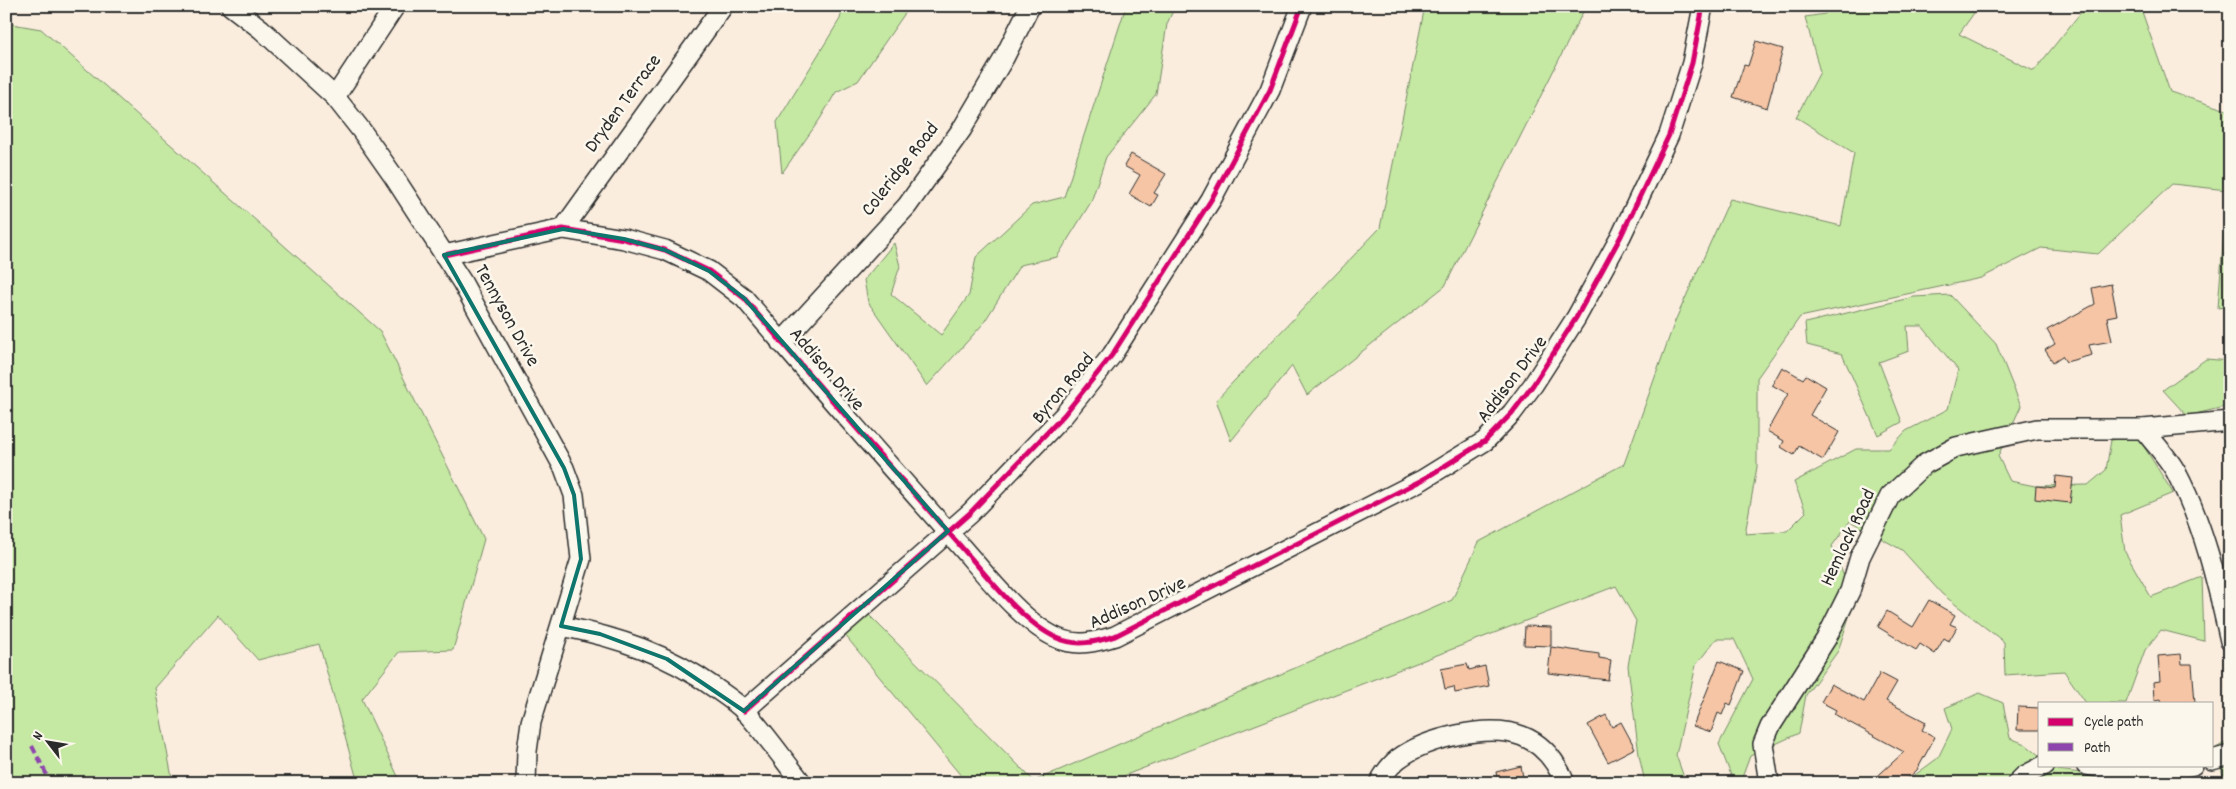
<svg xmlns="http://www.w3.org/2000/svg" width="2236" height="789" viewBox="0 0 2236 789" font-family="Dekko,sans-serif">
  <style>
    .green { fill: #c5e9a3; stroke: #788a67 }
    .building { fill: #f6c5a5; stroke: #2b2b2b }
    .lines { fill: none; stroke-linecap: round; stroke-linejoin: round }
    .minor-casing { stroke: #2b2b2b; stroke-width: 22 }
    .minor { stroke: #fbf7ec; stroke-width: 19 }
    .quiet { stroke: #8e44ad; stroke-width: 4; stroke-dasharray: 8 4; stroke-linecap: butt }
    .cycleway-casing { stroke: #fbf7ec; stroke-width: 8 }
    .cycleway { stroke: #d6006c; stroke-width: 5 }
    .marked { fill: none; stroke: #0f766e; stroke-width: 4; stroke-linejoin: round }
    .labels { text-anchor: middle; dominant-baseline: central; stroke-width: 5; stroke-linejoin: round; paint-order: stroke }
    .street-label { font-size: 20px; fill: #2b2b2b; stroke: #fbf7ec }
  </style>
  <rect width="100%" height="100%" fill="#faedde"/>
  <filter id="ink" filterUnits="userSpaceOnUse"><feTurbulence type="fractalNoise" baseFrequency=".02" numOctaves="2"/><feDisplacementMap in="SourceGraphic" scale="10" xChannelSelector="R" yChannelSelector="G"/><feConvolveMatrix kernelMatrix="1 2 1 2 8 2 1 2 1" color-interpolation-filters="sRGB"/></filter>
  <g filter="url(#ink)">
    <g class="green">
      <path d="M843 6H910L858 81 836 92 820 119 782 173 777 122 840 19Z"/>
      <path d="M1126 6H1175L1167 24 1156 94 1106 157 1091 202 1057 257 1020 265 983 324 927 386 868 302 864 280 894 243 900 266 891 294 941 335 969 295 976 257 1032 205 1064 197Z"/>
      <path d="M1425 6H1586L1445 286 1307 395 1292 366 1231 441 1216 400 1380 228Z"/>
      <path d="M1829 6H1979L1959 34 2034 71 2086 6H2140L2170 92 2230 111V306L2218 308 2227 190 2172 184 2098 254 2041 248 1981 278 1800 317 1757 378V467L1745 534 1787 531 1806 512 1794 482 1856 449H1889L1906 431 1948 409 1958 370 1922 326H1907L1909 351 1879 362 1902 422 1878 435 1842 354 1807 345 1805 323 1914 297 1950 295 1996 344 2021 406 1998 456 2010 481 2035 486 2088 485 2106 470 2111 440 2138 437 2173 493 2120 515 2125 552 2151 597 2202 577 2204 641 2161 630 2145 650 2126 703H2086L2064 671 2005 675 2004 642 1942 594 1902 550 1850 521 1832 546 1854 602 1838 651 1806 695 1799 733 1750 756 1740 783H1734L1719 744 1753 679 1734 639H1716L1696 665 1676 755 1686 783H1645L1639 755 1628 666 1636 621 1616 586 1105 783H967L844 634 869 615 1034 781 1452 600 1479 542 1624 464 1675 321 1730 199 1841 226 1854 153 1796 117 1820 72 1805 17 1825 14Z"/>
      <path d="M6 23 41 29 380 331 484 539 453 650 399 652 362 699 401 783H358L319 644 258 660 218 615 155 688 173 783H6Z"/>
      <path d="M2206 359 2230 361V408L2224 407 2187 416 2163 390Z"/>
      <path d="M1980 693 2003 703 2010 738 2025 744 2040 756V765H2052L2057 770 2130 779 2194 772 2193 783H1904L1938 758 1952 729 1945 708Z"/>
      <path d="M2230 740V783H2225L2216 748Z"/>
    </g>
    <g class="building">
      <path d="M1756 41 1783 49 1767 108 1733 97 1744 65 1748 66Z"/>
      <path d="M1131 154 1166 174 1154 193 1158 195 1151 207 1129 194 1140 175 1124 166Z"/>
      <path d="M2111 284 2117 315 2107 317 2112 341 2089 345 2092 355 2066 362 2062 356 2053 362 2045 350 2055 344 2047 330 2095 304 2092 288Z"/>
      <path d="M1782 367 1803 379 1806 375 1826 387 1810 415 1839 432 1823 460 1799 446 1794 455 1781 447 1784 441 1767 431 1788 394 1772 385Z"/>
      <path d="M2056 476 2073 478 2070 503 2035 499 2036 486 2055 488Z"/>
      <path d="M1929 600 1955 615 1950 624 1957 627 1949 641 1944 638 1935 654 1920 644 1916 650 1878 627 1887 611 1913 627Z"/>
      <path d="M1525 626 1551 627V646L1524 645Z"/>
      <path d="M1551 647 1599 654V658L1611 660 1608 680 1548 673Z"/>
      <path d="M2181 654 2182 664H2192L2195 703H2162L2161 699 2154 700 2153 682 2160 681 2158 656Z"/>
      <path d="M1719 661 1744 671 1731 705 1727 703 1722 715 1718 713 1711 732 1693 726Z"/>
      <path d="M1467 664 1469 670 1485 666 1489 686 1455 693 1454 687 1445 689 1441 669Z"/>
      <path d="M1880 673 1897 682 1886 701 1926 722 1922 730 1935 737 1917 770 1903 783H1870L1904 752 1834 714 1836 710 1821 702 1831 684 1864 702Z"/>
      <path d="M2018 707 2040 708V730H2017Z"/>
      <path d="M1606 715 1612 727 1621 722 1635 748 1608 762 1588 725Z"/>
      <path d="M1521 766 1524 783H1498L1496 772Z"/>
    </g>
    <g class="lines">
      <defs>
        <g id="minor">
          <path d="M231 6 261 29 335 97 361 130 394 177 462 282 564 468 574 495 581 559 531 722 527 751 526 783"/>
          <path d="M335 97 395 6"/>
          <path d="M563 229 723 6"/>
          <path d="M444 255 563 229 624 239 665 250 709 271 744 298C813 380 885 461 956 541 983 571 1021 622 1057 638 1077 647 1096 642 1115 636L1422 480 1485 441 1512 413 1533 385 1576 318 1621 236 1669 135 1692 63 1703 6"/>
          <path d="M781 343 907 206 962 129 1004 58 1030 6"/>
          <path d="M2143 429C2154 443 2168 457 2176 472 2204 525 2217 582 2230 641"/>
          <path d="M561 626C617 637 668 654 715 688 725 695 736 702 745 711 765 733 783 759 802 783"/>
          <path d="M744 711 970 513 1064 415 1112 355 1211 200 1270 90 1302 6"/>
          <path d="M2212 760 2230 755"/>
          <path d="M2086 765C2124 773 2155 776 2193 765"/>
          <path d="M1379 783C1384 774 1389 766 1398 759 1426 738 1489 723 1522 736 1543 744 1557 763 1565 783"/>
          <path d="M1769 783 1763 744 1770 727 1826 639 1850 591 1860 557 1890 496 1925 464 1956 447 2037 429H2143L2230 421"/>
          <path d="M2017 783 2024 776 2045 765"/>
        </g>
      </defs>
      <use href="#minor" class="minor-casing"/>
      <use href="#minor" class="minor"/>
      <path class="quiet" d="M32 746 51 783"/>
      <defs>
        <g id="cycleway">
          <path d="M444 255 563 229 624 239 665 250 709 271 744 298C813 380 885 461 956 541 983 571 1021 622 1057 638 1077 647 1096 642 1115 636L1422 480 1485 441 1512 413 1533 385 1576 318 1621 236 1669 135 1692 63 1703 6"/>
          <path d="M744 711 970 513 1064 415 1112 355 1211 200 1270 90 1302 6"/>
        </g>
      </defs>
      <use href="#cycleway" class="cycleway-casing"/>
      <use href="#cycleway" class="cycleway"/>
    </g>
  </g>
  <path class="marked" d="M563 229 624 239 665 250 709 271 744 298 948 531 744 711 667 659 600 634 561 626 581 559 574 495 564 468 444 255Z"/>
  <g class="labels">
    <g class="street-label">
      <text transform="translate(624 104) rotate(-54)">Dryden Terrace</text>
      <text transform="translate(901 170) rotate(-52)">Coleridge Road</text>
      <text transform="translate(506 316) rotate(61)">Tennyson Drive</text>
      <text transform="translate(826 370) rotate(49)">Addison Drive</text>
      <text transform="translate(1513 380) rotate(-53)">Addison Drive</text>
      <text transform="translate(1064 389) rotate(-50)">Byron Road</text>
      <text transform="translate(1849 538) rotate(-65)">Hemlock Road</text>
      <text transform="translate(1138 604) rotate(-24)">Addison Drive</text>
    </g>
  </g>
  <rect width="2236" height="789" fill="none" stroke="#fbf7ec" stroke-width="25"/>
  <rect x="12" y="12" width="2211" height="764" fill="none" stroke="#2b2b2b" stroke-width="2" filter="url(#ink)"/>
  <rect x="2038" y="702" width="175" height="65" fill="#fbf7ec" stroke="#a8a59f"/>
  <rect x="2048" y="718" width="25" height="8" fill="#d6006c" stroke="#a8a59f"/>
  <text x="2084" y="726" font-size="15" fill="#2b2b2b">Cycle path</text>
  <rect x="2048" y="743" width="25" height="8" fill="#8e44ad" stroke="#a8a59f"/>
  <text x="2084" y="752" font-size="15" fill="#2b2b2b">Path</text>
  <g transform="translate(48 742) rotate(301)" stroke="#fbf7ec" stroke-width="4" paint-order="stroke">
  <path d="M0-4L9 19L0 12L-9 19Z" fill="#2b2b2b"/>
  <text y="-8" font-size="14" font-weight="bold" text-anchor="middle" fill="#2b2b2b">N</text>
  </g>
</svg>
